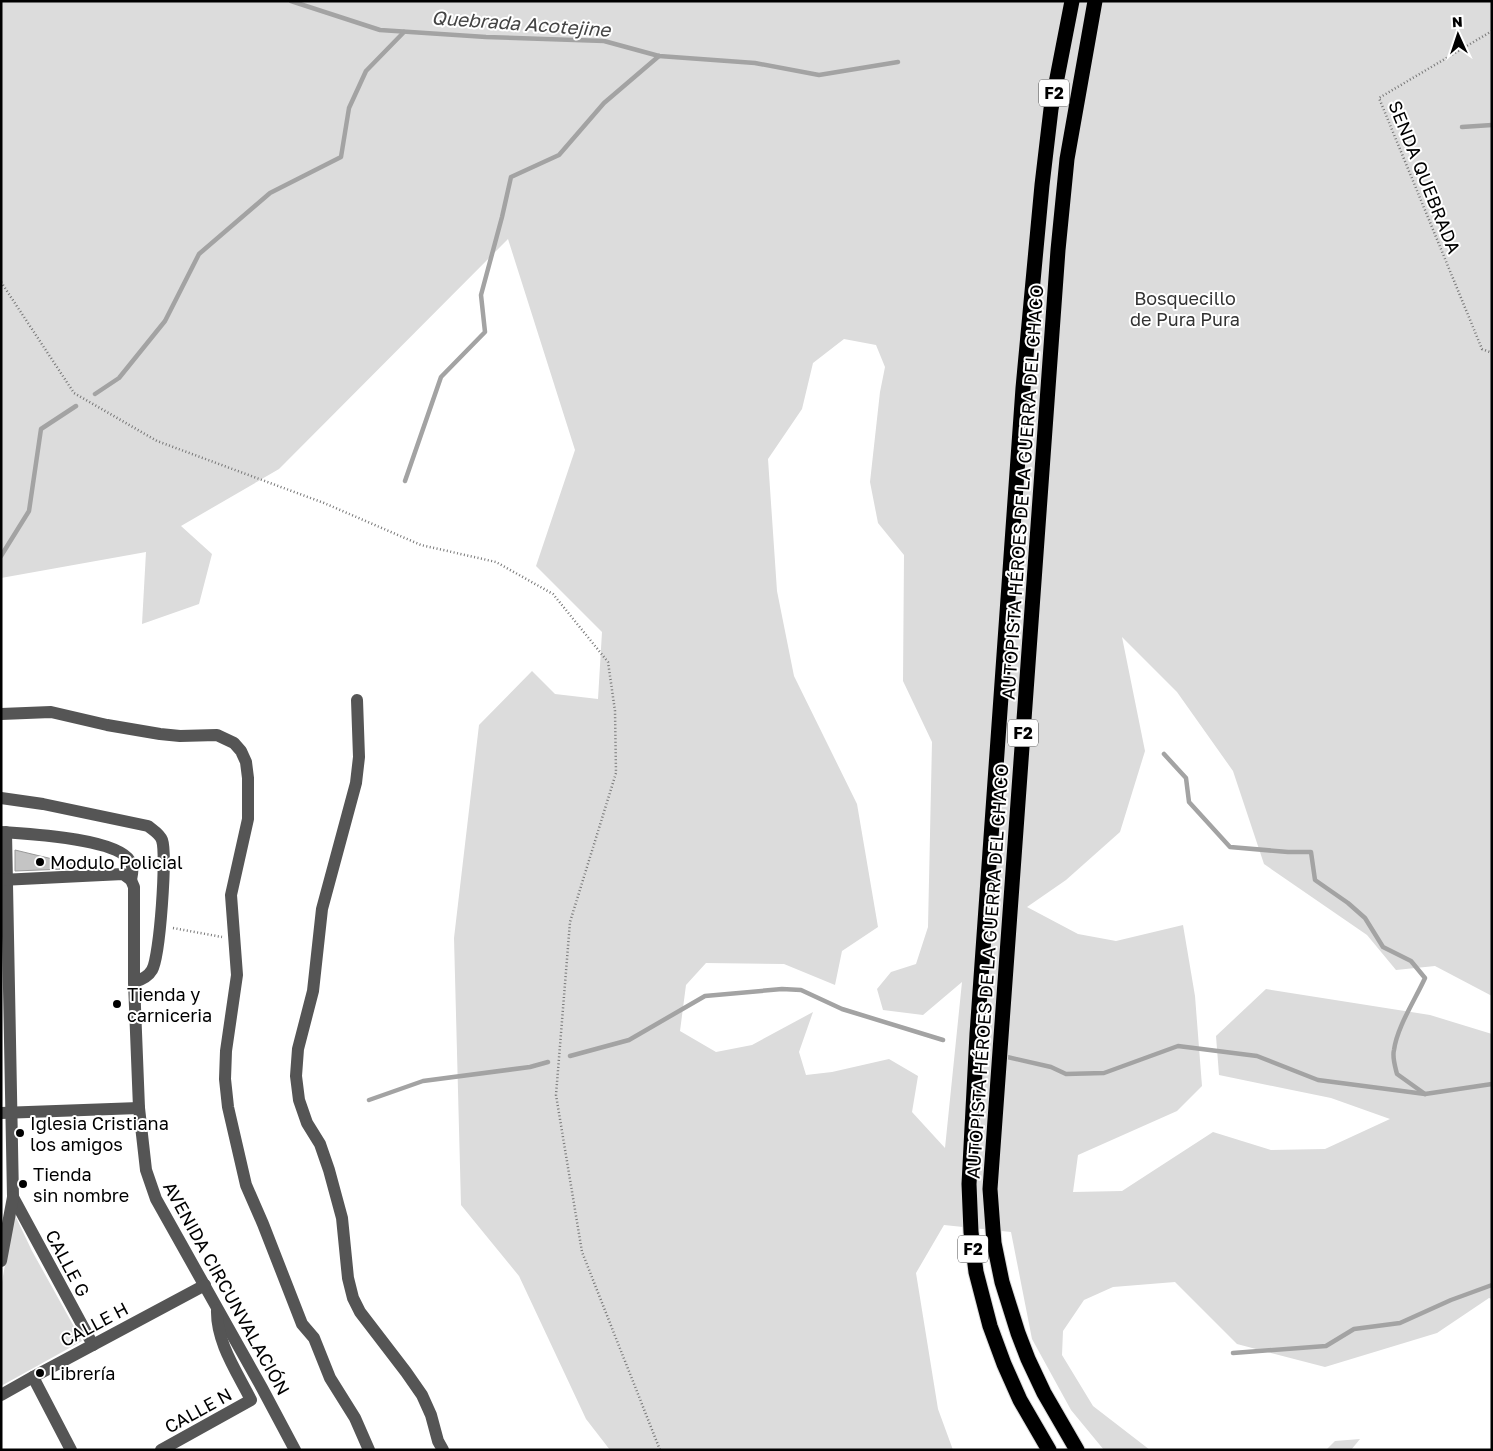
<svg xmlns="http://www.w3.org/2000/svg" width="1493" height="1451" viewBox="0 0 1493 1451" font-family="'Golos Text',sans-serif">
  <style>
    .green { fill: #dcdcdc; fill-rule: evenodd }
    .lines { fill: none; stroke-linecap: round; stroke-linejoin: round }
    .stream { stroke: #a3a3a3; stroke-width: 4.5 }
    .building { fill: #c4c4c4; stroke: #999 }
    .highway-casing { stroke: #dbdbdb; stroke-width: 17 }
    .path { stroke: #777; stroke-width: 2.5; stroke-dasharray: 1 2.5; stroke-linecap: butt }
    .minor { stroke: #555; stroke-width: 12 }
    .highway { stroke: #000; stroke-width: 15 }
    .poi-dot { fill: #000; stroke: #fff; stroke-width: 2 }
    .labels { text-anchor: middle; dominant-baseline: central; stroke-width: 4; stroke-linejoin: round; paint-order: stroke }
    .shield { fill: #fff; stroke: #4c4c4c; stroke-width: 1 }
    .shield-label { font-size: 16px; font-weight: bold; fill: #000 }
    .street-label { font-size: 18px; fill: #000; stroke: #fff }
    .park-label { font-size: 18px; fill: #333; stroke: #fff }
    .poi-label { font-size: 18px; fill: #000; stroke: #fff; text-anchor: start }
    .water-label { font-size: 19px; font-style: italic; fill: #444; stroke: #fff }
  </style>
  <rect width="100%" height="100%" fill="#fff"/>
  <g class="green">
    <path d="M1 1H1492V996L1435 966 1396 970 1367 935 1264 864 1233 771 1177 692 1122 637 1145 751 1120 832 1066 880 1027 907 1078 934 1116 941 1183 925 1195 996 1202 1086 1177 1111 1078 1155 1073 1192 1122 1191 1213 1132 1271 1150 1325 1149 1390 1119 1331 1098 1219 1075 1216 1036 1266 989 1430 1015 1492 1034V1299L1489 1298 1437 1333 1325 1367 1237 1344 1175 1282 1113 1287 1084 1300 1063 1331 1062 1355 1093 1406 1150 1450H1104L1071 1410 1032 1339 1011 1232 944 1225 916 1273 938 1409 953 1450H610L586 1419 519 1276 461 1205 454 938 479 725 532 671 555 694 598 699 602 632 536 566 575 450 508 239 279 469 181 526 212 554 199 604 142 624 146 552 1 578ZM844 339 876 345 885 367 880 392 870 482 878 523 904 555 903 681 932 742 928 927 916 964 891 972 877 989 883 1010 923 1015 962 982 945 1148 912 1112 918 1076 889 1059 832 1072 806 1075 799 1052 813 1012 752 1045 716 1052 680 1031 686 985 706 963 784 964 835 985 842 951 878 927 857 804 794 676 777 591 768 459 802 409 813 363Z"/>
    <path d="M14 1213 32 1251 82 1341 1 1386V1288Z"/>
    <path d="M1360 1439 1351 1450H1326L1335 1441Z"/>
  </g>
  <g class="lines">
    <g class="stream">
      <path d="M291 1 380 30 486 37 604 41 659 56 755 63 819 75 898 62"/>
      <path d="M1462 127 1492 125"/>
      <path d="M95 394 119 378 165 321 199 254 270 193 341 157 349 108 366 71 404 32"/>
      <path d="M405 481 441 377 485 332 481 295 502 217 511 177 559 155 604 103 659 56"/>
      <path d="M1 556 29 511 41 429 76 406"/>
      <path d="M1164 754 1186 778 1189 802 1230 847 1288 852H1311L1315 880 1348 903 1365 918 1383 947 1411 961 1425 978C1415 1000 1397 1027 1394 1050 1392 1057 1395 1066 1397 1074L1425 1094"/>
      <path d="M570 1056 629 1040 705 996 782 989 801 990 842 1009 943 1040"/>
      <path d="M1003 1056 1051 1067 1066 1074 1104 1073 1178 1046 1257 1056 1318 1080 1425 1094 1492 1084"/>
      <path d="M369 1100 423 1081 530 1067 548 1062"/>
      <path d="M1233 1353 1326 1346 1354 1329 1400 1323 1451 1300 1492 1285"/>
    </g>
  </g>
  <path class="building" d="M15 850 90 868 15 871Z"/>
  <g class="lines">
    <defs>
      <g id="highway">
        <path d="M1049 1450 1020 1400 1004 1364 990 1326 976 1272 971 1232 969 1184 977 1034 1023 388 1042 185 1051 109 1072 1"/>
        <path d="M1077 1450 1044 1393 1028 1359 1018 1333 1002 1282 994 1243 990 1189 1058 250 1067 159 1095 1"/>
      </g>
    </defs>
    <use href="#highway" class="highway-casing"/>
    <g class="path">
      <path d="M1492 31 1379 98 1482 349 1492 353"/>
      <path d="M1 282 74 393 157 441 324 503 421 545 496 562 553 594 608 662 615 711 616 773 570 922 556 1095 582 1252 660 1450"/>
      <path d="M173 928 222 937"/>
    </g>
    <g class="minor">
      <path d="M357 700 359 757 356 783 322 909 313 991 298 1049 296 1076 299 1100 307 1123 320 1144 329 1170 342 1218 348 1278 353 1298 360 1312 406 1372 422 1395 431 1415 438 1441 443 1450"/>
      <path d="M1 714 51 712 107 725 160 734 180 736 217 735 234 743 241 751 246 762 248 778V819L231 895 237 975 226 1051 225 1079 228 1107 246 1185 263 1224 302 1324 314 1338 330 1378 355 1418 369 1450"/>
      <path d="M1 798 43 804 148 826C153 830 160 834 162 840 167 854 160 957 152 970 148 977 141 980 134 982"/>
      <path d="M1 832C27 834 116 838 130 861 134 867 132 874 131 880"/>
      <path d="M6 832 13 1197 93 1345"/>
      <path d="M1 880 123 874 131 880 134 887V982L139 1108 146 1170 156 1199 262 1388 295 1450"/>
      <path d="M1 1113 139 1108"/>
      <path d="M1 1261 13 1197"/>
      <path d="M33 1377 71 1450"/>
      <path d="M1 1395 33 1377 205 1285"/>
      <path d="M161 1450 251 1400C237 1372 216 1342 217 1310"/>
    </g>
    <use href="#highway" class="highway"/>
  </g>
  <g class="poi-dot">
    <circle cx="40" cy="862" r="5"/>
    <circle cx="117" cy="1004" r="5"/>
    <circle cx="20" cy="1133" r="5"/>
    <circle cx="23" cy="1184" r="5"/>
    <circle cx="40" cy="1373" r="5"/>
  </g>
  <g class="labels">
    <g class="shield">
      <rect x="1039" y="79.5" width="30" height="27" rx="4"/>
      <rect x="1008" y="719.5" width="30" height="27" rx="4"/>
      <rect x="958" y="1235.5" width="30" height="27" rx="4"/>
    </g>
    <g class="shield-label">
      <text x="1054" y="93">F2</text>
      <text x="1023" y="733">F2</text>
      <text x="973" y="1249">F2</text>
    </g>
    <g class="street-label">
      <text transform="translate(1425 177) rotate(68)">SENDA QUEBRADA</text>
      <text transform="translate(1022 492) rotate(-86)">AUTOPISTA HÉROES DE LA GUERRA DEL CHACO</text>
      <text transform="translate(987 971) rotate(-86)">AUTOPISTA HÉROES DE LA GUERRA DEL CHACO</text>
      <text transform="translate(68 1263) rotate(62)">CALLE G</text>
      <text transform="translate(227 1288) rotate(61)">AVENIDA CIRCUNVALACIÓN</text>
      <text transform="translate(94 1324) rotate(-28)">CALLE H</text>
      <text transform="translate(198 1410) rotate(-29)">CALLE N</text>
    </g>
    <g class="park-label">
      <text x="1185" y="298">Bosquecillo<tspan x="1185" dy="21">de Pura Pura</tspan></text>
    </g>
    <g class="poi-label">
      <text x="50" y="862">Modulo Policial</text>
      <text x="127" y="994">Tienda y<tspan x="127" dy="21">carniceria</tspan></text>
      <text x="30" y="1123">Iglesia Cristiana<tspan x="30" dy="21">los amigos</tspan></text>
      <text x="33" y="1174">Tienda<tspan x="33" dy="21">sin nombre</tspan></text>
      <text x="50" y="1373">Librería</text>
    </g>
    <g class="water-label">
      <text transform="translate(521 23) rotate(4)">Quebrada Acotejine</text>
    </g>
  </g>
  <rect width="1493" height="1451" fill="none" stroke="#000000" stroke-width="5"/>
  <g transform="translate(1458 35) rotate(357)" stroke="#ffffff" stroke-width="4" paint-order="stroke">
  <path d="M0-4L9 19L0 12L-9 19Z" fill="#000000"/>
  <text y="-8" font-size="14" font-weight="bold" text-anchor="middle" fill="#000000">N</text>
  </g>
</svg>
